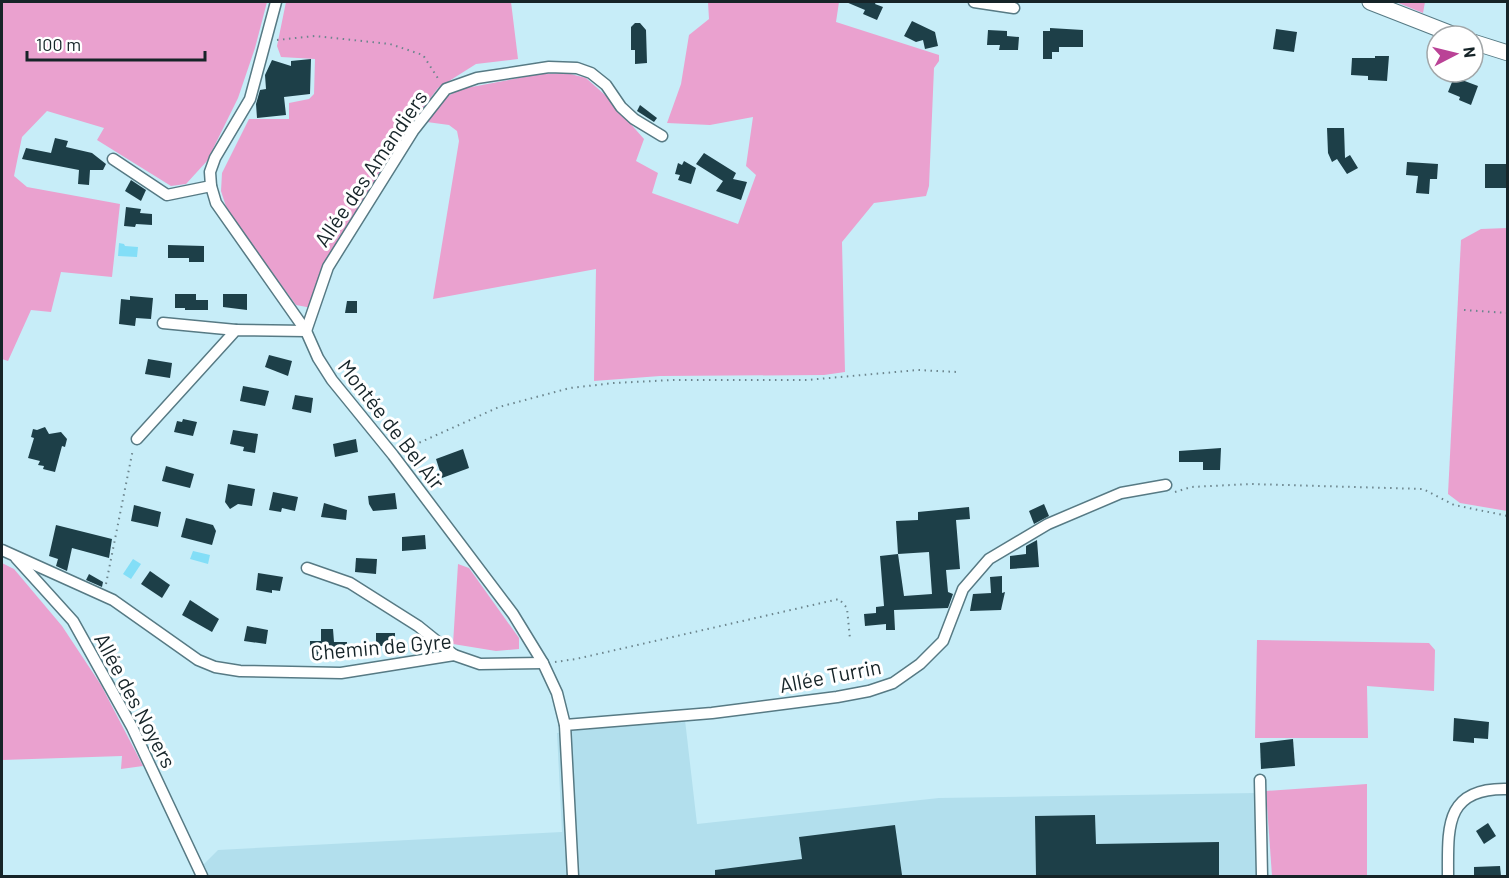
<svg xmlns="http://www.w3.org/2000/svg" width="1509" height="878" viewBox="0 0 1509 878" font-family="Barlow,sans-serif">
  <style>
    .built { fill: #b2dfed }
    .green { fill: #eaa1cf }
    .water { fill: #83def7 }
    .building { fill: #1d3f48; fill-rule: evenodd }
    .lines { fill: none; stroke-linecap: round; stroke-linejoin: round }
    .minor-casing { stroke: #577a84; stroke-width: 13 }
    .secondary-casing { stroke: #577a84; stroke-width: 17 }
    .path { stroke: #6c858d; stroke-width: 2; stroke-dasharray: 1.5 4.5; stroke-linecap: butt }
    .minor { stroke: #fff; stroke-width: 10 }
    .secondary { stroke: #fff; stroke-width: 15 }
    .labels { text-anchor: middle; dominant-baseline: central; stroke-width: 6; stroke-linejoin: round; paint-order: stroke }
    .street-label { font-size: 21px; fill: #162428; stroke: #fff }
  </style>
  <rect width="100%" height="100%" fill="#c7edf8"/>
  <path class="built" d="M685 720 697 824 939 798 1256 793V876H208L203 865 218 850 562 832 557 733 582 729Z"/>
  <g class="green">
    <path d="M2 2H267L255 48 238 98 207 161 186 184 171 186 97 140 104 128 47 111 22 137 14 176 27 187 120 204 112 277 61 272 51 312 31 310 8 361 2 359Z"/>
    <path d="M286 2H511L518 59 476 64 438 88 423 108 323 268 312 308 296 305 228 213 221 191 222 173 249 119H289V103L309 99 314 94 315 59 281 57 277 46Z"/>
    <path d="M708 2H839L836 22 939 55V61L934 68 929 186 926 196 874 203 842 242 845 372 824 375 660 376 594 381 596 269 433 299 459 141 457 131 449 125 427 122 448 96 461 89 540 74 567 73 586 78 605 95 644 139 636 161 658 173 652 193 738 224 756 175 746 166 753 117 710 125 667 123 681 84 689 35 709 19Z"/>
    <path d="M1396 2H1425L1423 13Z"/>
    <path d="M1507 228H1508L1507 511 1460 503 1448 494 1461 240 1481 229Z"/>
    <path d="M2 563 14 569 62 626 101 685 143 766 121 769 122 756 2 760Z"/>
    <path d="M458 564 469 568 519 638V649L496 651 453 644Z"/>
    <path d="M1257 640 1429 643 1435 650 1434 691 1367 686 1368 738H1255Z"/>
    <path d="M1367 784V876H1272L1266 791Z"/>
  </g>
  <g class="water">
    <path d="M119 243 124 244 125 246 138 247 137 257 118 256Z"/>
    <path d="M193 551 210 555 208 564 190 559Z"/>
    <path d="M133 559 141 564 131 579 123 574Z"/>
  </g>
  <g class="building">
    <path d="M846 2H876L875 4 883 7 877 20 863 14 865 10Z"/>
    <path d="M912 21 935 32 938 46 925 49 923 40 916 42 904 36Z"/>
    <path d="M635 23H640L646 30 647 63 635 64V50H631V27Z"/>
    <path d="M1050 28 1083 30V47H1059V52H1052V59H1043V31H1050Z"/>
    <path d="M1276 29 1297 32 1294 52 1273 49Z"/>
    <path d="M988 30 1007 31V36L1019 37 1018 50H999L1000 45H987Z"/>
    <path d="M1375 56H1389L1387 81 1368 80V76L1351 75 1352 58H1375Z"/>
    <path d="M311 59 310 94 284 97 286 115 257 118 256 104 260 90 266 89 265 75 272 60 291 66V61Z"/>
    <path d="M1454 77 1478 86 1471 105 1459 100 1460 97 1448 92Z"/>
    <path d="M640 105 657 118 654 122 637 111Z"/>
    <path d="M1327 128H1344L1345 158 1350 155 1358 168 1347 174 1337 159 1332 162 1328 153Z"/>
    <path d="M55 138 68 141 66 147 92 153 106 164 103 170H90L89 185 78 184 79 170 22 159 26 148 51 153Z"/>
    <path d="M704 153 736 173 733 179 747 182 741 200 716 191 723 181 696 164Z"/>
    <path d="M684 161 696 168 691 184 678 180 680 175 675 174 678 163 682 165Z"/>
    <path d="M1407 162 1438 164 1437 179H1430L1429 194 1416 193 1418 176 1406 175Z"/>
    <rect x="1485" y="164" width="23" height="24"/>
    <path d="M131 180 146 190 141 201 125 191Z"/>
    <path d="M126 207 141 209 140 213 152 214V225L136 224 135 227 124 226Z"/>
    <path d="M168 245 204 246V262H189V258H168Z"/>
    <path d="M175 294H196V300H208V310H185V308H175Z"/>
    <path d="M223 294H247V310L223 307Z"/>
    <path d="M130 296 153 298 151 319 136 318 135 326 119 324 121 299 130 300Z"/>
    <path d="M347 301H357V313H345Z"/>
    <path d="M269 355 292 361 288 376 265 367Z"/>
    <path d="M148 359 172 363 170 378 145 374Z"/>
    <path d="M243 386 269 391 265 406 240 401Z"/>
    <path d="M295 395 313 398 311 413 292 409Z"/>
    <path d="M183 419 197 422 193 436 174 432 177 421 182 422Z"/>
    <path d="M45 427 49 434 61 432 67 439 65 447 62 446 55 472 43 469 44 466 38 465 40 461 28 458 34 438 31 437 33 429 37 430Z"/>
    <path d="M233 430 258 434 255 453 243 451 244 447 230 444Z"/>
    <path d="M356 439 358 452 335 457 333 444Z"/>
    <path d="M1221 448 1220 470H1203V462H1179V451Z"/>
    <path d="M463 449 469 468 442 478 436 459Z"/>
    <path d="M166 466 194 474 190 488 162 481Z"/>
    <path d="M228 484 255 489 252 506 238 504 230 509 225 502Z"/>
    <path d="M273 492 298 497 295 511 282 508 281 512 269 510Z"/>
    <path d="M395 493 397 509 373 511 369 504 368 496Z"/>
    <path d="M324 503 347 510 346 520 321 517Z"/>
    <path d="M1044 504 1049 516 1034 524 1029 511Z"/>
    <path d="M134 505 161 512 158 527 131 521Z"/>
    <path d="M969 507 970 519 956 520 960 569 946 570 948 592 953 594 948 608 894 610 895 630H886V624L865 626 864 614 876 613V607L884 606 880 556 898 554 896 521 918 520V512ZM929 552 932 594 904 596 898 554Z"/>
    <path d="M186 518 213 525 216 531 212 545 181 537Z"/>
    <path d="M56 525 112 539 109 558 72 548 67 571 56 566 58 559 49 556Z"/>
    <path d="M425 535 426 549 402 551V537Z"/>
    <path d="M1037 540 1039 567 1010 569V556L1026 554V546Z"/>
    <path d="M356 558 377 559 376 574 355 572Z"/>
    <path d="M150 571 170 585 162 598 141 584Z"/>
    <path d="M258 573 283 577 280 591 272 590V593L256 590Z"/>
    <path d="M89 574 103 582 102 587 86 580Z"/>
    <path d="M1002 576V593L1005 592 1001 610 970 611 973 594 991 593 990 577Z"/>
    <path d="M190 600 219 619 212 632 182 615Z"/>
    <path d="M247 626 268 630 266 644 244 641Z"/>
    <path d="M321 629H333L334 642H347V650H329V656H310V641H321Z"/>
    <rect x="376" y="633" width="19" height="13"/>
    <path d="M1454 718 1489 722 1488 739 1474 738V743L1453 741Z"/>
    <path d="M1293 739 1295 766 1261 769 1260 743Z"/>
    <path d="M1095 815 1096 844 1219 842V876H1036L1035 816Z"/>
    <path d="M1488 823 1496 836 1484 844 1476 831Z"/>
    <path d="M895 825 902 875 888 876H715V870L802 859 799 837Z"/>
    <path d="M1500 866 1501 876H1474V867Z"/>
  </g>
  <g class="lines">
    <defs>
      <g id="minor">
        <path d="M276 2 250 99 215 158 210 172 211 186 216 203 306 331 318 358 332 380 393 455 513 614 543 663 557 693 565 725 573 876"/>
        <path d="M974 2 1014 8"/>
        <path d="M113 159 167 195 211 186"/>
        <path d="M163 323 236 330"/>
        <path d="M137 439 236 330 306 331 328 267 413 131 446 89 477 78 549 67 577 68 591 73 606 85 621 107 634 119 662 136"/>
        <path d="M2 550 113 600 198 660 215 667 240 671 341 673 454 655 480 664 543 663"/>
        <path d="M16 558 73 621 132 727 202 876"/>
        <path d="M307 568 350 583 418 626 454 655"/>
        <path d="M565 725 712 713 837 697 869 691 893 683 920 664 943 641 963 589 989 559 1048 524 1121 493 1166 485"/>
        <path d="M1260 780 1262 876"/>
        <path d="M1448 876C1448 828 1444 787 1508 789"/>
      </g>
      <g id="secondary">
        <path d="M1370 2 1457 36"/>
        <path d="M1473 42 1508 53"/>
      </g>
    </defs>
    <use href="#minor" class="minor-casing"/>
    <use href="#secondary" class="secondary-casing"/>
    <g class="path">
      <path d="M277 40 315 36 390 44 423 55 439 80"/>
      <path d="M1464 310 1508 313"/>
      <path d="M403 450 499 407 570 388 614 383 673 380H807L918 370 957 372"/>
      <path d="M1175 492 1191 487 1251 484 1423 489 1454 505 1508 516"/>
      <path d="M106 584 133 449"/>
      <path d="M555 662 576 659 839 599 847 608 850 639"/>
    </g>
    <use href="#minor" class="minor"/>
    <use href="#secondary" class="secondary"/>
  </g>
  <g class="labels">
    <g class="street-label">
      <text transform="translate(370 168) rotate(-56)">Allée des Amandiers</text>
      <text transform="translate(392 424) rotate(52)">Montée de Bel Air</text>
      <text transform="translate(381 646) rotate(-5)">Chemin de Gyre</text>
      <text transform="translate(830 675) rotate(-11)">Allée Turrin</text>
      <text transform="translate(136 700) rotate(62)">Allée des Noyers</text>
    </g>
  </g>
  <rect width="1509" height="878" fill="none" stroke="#162428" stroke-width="6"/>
  <g transform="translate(1455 54) rotate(83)"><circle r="28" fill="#ffffff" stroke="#a2a7a9" stroke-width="1.5"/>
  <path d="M0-4.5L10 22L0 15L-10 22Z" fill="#ba4296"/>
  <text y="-9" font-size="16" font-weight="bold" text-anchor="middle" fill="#162428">N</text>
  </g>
  <path d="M27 51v9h178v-9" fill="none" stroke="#162428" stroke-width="3"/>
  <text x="36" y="51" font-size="18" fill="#162428" stroke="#ffffff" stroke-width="4.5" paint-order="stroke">100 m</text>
</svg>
